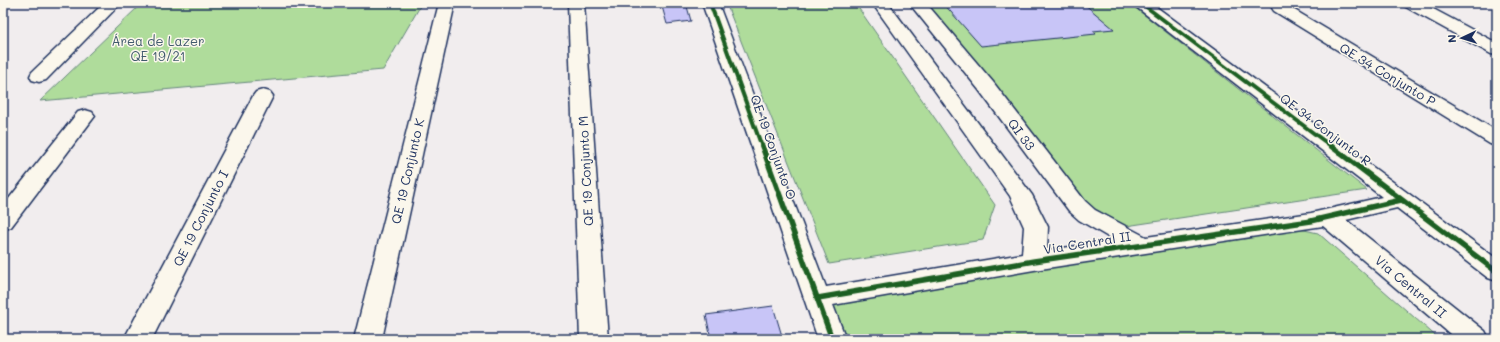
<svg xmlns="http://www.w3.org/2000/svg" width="1500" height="342" viewBox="0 0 1500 342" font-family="Mali,sans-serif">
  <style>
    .green { fill: #afdc9b; stroke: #65867c }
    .building { fill: #c8c5f7; stroke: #1b2f5e }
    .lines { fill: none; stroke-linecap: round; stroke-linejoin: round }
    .minor-casing { stroke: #1b2f5e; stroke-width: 3 }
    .minor { fill: #fbf7ec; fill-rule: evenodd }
    .cycleway-far1-casing { stroke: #fbf7ec; stroke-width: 6 }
    .cycleway-casing { stroke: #fbf7ec; stroke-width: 8 }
    .cycleway-far1 { stroke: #1b5e20; stroke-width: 4 }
    .cycleway { stroke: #1b5e20; stroke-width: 5.5 }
    .labels { text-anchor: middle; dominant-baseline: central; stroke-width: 3; stroke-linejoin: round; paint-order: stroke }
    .park-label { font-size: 13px; fill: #405a6d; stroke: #fbf7ec }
    .street-label { font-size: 13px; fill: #1b2f5e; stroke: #fbf7ec }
  </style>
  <rect width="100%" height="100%" fill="#f1edee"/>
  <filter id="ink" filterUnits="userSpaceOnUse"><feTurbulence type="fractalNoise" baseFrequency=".025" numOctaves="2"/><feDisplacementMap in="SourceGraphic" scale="8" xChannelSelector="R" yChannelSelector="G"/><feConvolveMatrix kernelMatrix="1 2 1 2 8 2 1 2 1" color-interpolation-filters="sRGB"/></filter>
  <g filter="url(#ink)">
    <g class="green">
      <path d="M178 3H422L383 70 40 101 139 6Z"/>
      <path d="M726 3H855L995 205 983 240 829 264Z"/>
      <path d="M922 3H1129L1367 190 1126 226 1086 204Z"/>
      <path d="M1295 228 1318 233 1439 339H835L825 312 847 291Z"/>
    </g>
    <g class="building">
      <path d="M661 3H686L691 21 667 24Z"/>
      <path d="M943 3H1083L1114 29 1093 31 1096 34 981 46Z"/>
      <path d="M773 306 782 336 759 339H711L706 315Z"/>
    </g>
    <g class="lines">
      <defs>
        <g id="minor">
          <path d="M104 3H121L46 80 39 82 32 80 30 76 32 72Z"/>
          <path d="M439 3H455L382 339H354Z"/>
          <path d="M568 3H584L608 339H580Z"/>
          <path d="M702 3H718L826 287 1022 254 1024 227 1010 196 872 3H888L1032 195 1048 227 1047 250 1115 241 1079 220 1069 211 979 90 909 3H926L993 82 1085 201 1095 210 1146 237 1311 213 1382 197 1135 6 1133 3H1151L1497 259V281L1488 278 1397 208 1346 220 1485 331 1489 339H1456L1323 226 1034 270 833 305 846 339H818Z"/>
          <path d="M1280 3 1286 5 1497 131V146L1490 144 1274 11 1272 8 1274 5Z"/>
          <path d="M1402 3H1422L1497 43V55L1491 54 1404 6Z"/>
          <path d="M263 90 270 92 273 96 152 339H124L253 96 256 92Z"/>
          <path d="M85 110 92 112 95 116 11 227 3 230V206L78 112Z"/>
        </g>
      </defs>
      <use href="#minor" class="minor-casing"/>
      <use href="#minor" class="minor"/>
      <defs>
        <g id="cycleway-far1">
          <path d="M710 3 762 147"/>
          <path d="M1141 3 1332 147"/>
        </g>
        <g id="cycleway">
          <path d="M762 146 832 339"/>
          <path d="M1331 146 1497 272"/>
          <path d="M818 298 1034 261 1311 221 1401 200"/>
        </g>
      </defs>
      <use href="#cycleway-far1" class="cycleway-far1-casing"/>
      <use href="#cycleway" class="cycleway-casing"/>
      <use href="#cycleway-far1" class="cycleway-far1"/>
      <use href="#cycleway" class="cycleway"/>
    </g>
  </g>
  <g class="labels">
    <g class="park-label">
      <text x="158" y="40">Área de Lazer<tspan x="158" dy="15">QE 19/21</tspan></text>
    </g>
    <g class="street-label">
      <text transform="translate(1388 74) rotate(31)">QE 34 Conjunto P</text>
      <text transform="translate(1326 129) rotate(37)">QE 34 Conjunto R</text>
      <text transform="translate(1022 134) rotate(53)">QI 33</text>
      <text transform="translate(774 147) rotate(70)">QE 19 Conjunto O</text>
      <text transform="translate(407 171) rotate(-77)">QE 19 Conjunto K</text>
      <text transform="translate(585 171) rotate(-93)">QE 19 Conjunto M</text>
      <text transform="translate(200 218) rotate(-63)">QE 19 Conjunto I</text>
      <text transform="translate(1087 242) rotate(-9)">Via Central II</text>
      <text transform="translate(1411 286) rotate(40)">Via Central II</text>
    </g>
  </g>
  <rect width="1500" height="342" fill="none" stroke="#fbf7ec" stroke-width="16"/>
  <rect x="8" y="8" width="1484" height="326" fill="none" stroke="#1b2f5e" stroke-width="1.5" filter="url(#ink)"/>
  <g transform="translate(1462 38) rotate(266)" stroke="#fbf7ec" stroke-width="3" paint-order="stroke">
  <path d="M0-3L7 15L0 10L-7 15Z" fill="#1b2f5e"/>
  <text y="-6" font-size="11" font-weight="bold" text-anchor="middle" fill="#1b2f5e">N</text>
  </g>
</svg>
